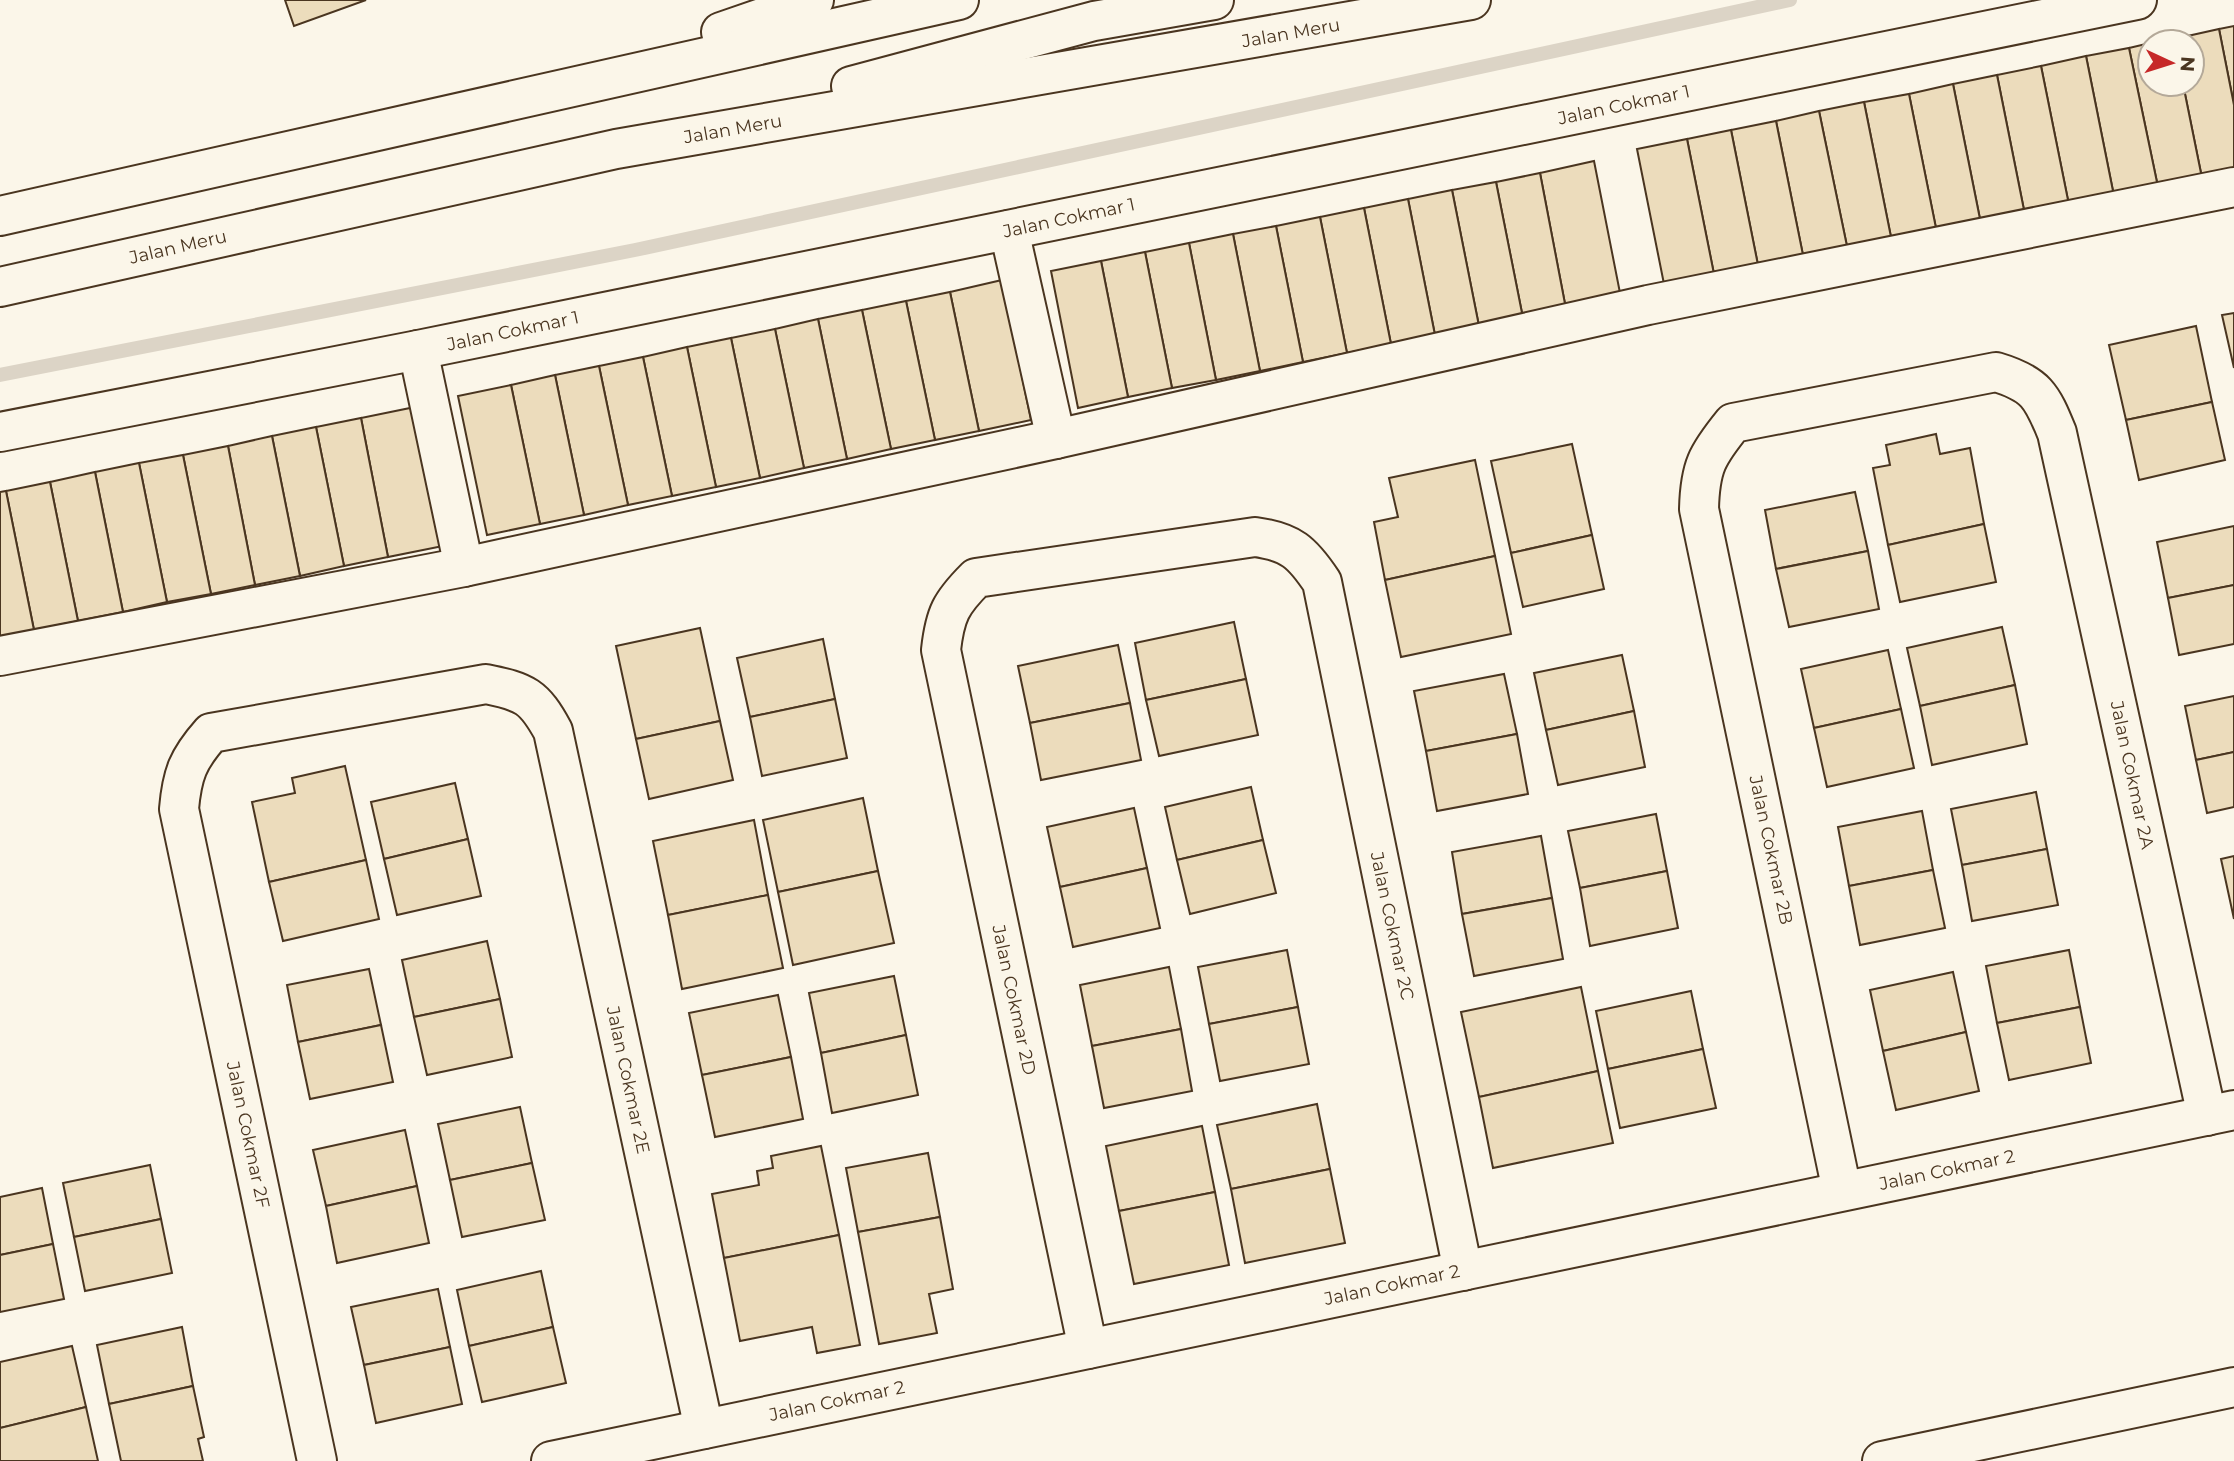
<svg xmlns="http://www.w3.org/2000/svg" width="2234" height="1461" viewBox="0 0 2234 1461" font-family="Montserrat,sans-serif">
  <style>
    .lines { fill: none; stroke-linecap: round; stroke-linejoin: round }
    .stream { stroke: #dcd4c6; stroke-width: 14 }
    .building { fill: #ecdcbc; stroke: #4a3520; stroke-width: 2 }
    .minor-casing { stroke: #4a3520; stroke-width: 42 }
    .highway-casing { stroke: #4a3520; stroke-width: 42 }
    .minor { stroke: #fbf6e9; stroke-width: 38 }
    .highway { stroke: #fbf6e9; stroke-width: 38 }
    .labels { text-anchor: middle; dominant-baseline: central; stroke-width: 5; stroke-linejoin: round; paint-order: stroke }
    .street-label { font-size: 18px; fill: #4a3520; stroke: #fbf6e9 }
  </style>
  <rect width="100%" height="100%" fill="#fbf6e9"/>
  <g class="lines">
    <path class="stream" d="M0 375 635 250 1790 0"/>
  </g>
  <g class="building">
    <path d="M285 0H366L294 26Z"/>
    <path d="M2234 26V105L2219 29Z"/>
    <path d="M2219 29 2234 105V171L2202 178 2183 84H2192V42H2175L2174 39Z"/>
    <path d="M2150 43V84H2183L2202 178 2158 187 2129 48Z"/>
    <path d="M2129 48 2158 187 2114 196 2086 56Z"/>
    <path d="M2086 56 2114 196 2069 205 2041 66Z"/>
    <path d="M2041 66 2069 205 2025 215 1997 75Z"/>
    <path d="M1997 75 2025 215 1981 224 1953 84Z"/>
    <path d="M1953 84 1981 224 1937 233 1909 94Z"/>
    <path d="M1909 94 1937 233 1892 242 1864 102Z"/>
    <path d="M1864 102 1892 242 1848 251 1819 111Z"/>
    <path d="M1819 111 1848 251 1804 260 1776 121Z"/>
    <path d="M1776 121 1804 260 1759 270 1731 130Z"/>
    <path d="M1731 130 1759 270 1715 279 1687 139Z"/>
    <path d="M1687 139 1715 279 1665 289 1637 149Z"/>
    <path d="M1594 161 1621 298 1566 309 1540 173Z"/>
    <path d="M1540 173 1566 309 1523 318 1496 182Z"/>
    <path d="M1496 182 1523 318 1479 326 1452 190Z"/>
    <path d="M1452 190 1479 326 1435 335 1408 199Z"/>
    <path d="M1408 199 1435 335 1391 344 1364 208Z"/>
    <path d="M1364 208 1391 344 1347 353 1320 217Z"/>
    <path d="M1320 217 1347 353 1303 362 1276 226Z"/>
    <path d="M1276 226 1303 362 1260 371 1233 234Z"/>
    <path d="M1233 234 1260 371 1216 380 1189 243Z"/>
    <path d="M1189 243 1216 380 1172 388 1145 252Z"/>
    <path d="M1145 252 1172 388 1128 397 1101 261Z"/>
    <path d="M1101 261 1128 397 1078 408 1051 271Z"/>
    <path d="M1002 280 1031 420 979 431 950 292Z"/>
    <path d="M950 292 979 431 935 440 906 301Z"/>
    <path d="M906 301 935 440 891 449 862 310Z"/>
    <path d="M862 310 891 449 847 459 818 319Z"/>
    <path d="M2234 313V368L2222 315Z"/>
    <path d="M818 319 847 459 804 468 775 329Z"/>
    <path d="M2196 326 2212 402 2126 420 2109 345Z"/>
    <path d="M775 329 804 468 760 478 731 338Z"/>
    <path d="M731 338 760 478 716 487 687 347Z"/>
    <path d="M687 347 716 487 672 496 643 357Z"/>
    <path d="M643 357 672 496 628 505 599 366Z"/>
    <path d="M599 366 628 505 584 515 555 375Z"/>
    <path d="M555 375 584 515 540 524 511 385Z"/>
    <path d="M511 385 540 524 487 535 458 396Z"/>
    <path d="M2212 402 2225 460 2139 480 2126 420Z"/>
    <path d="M415 407 443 546 388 557 361 418Z"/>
    <path d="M361 418 388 557 344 566 316 427Z"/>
    <path d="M316 427 344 566 300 576 272 436Z"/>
    <path d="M1936 434 1940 454 1970 448 1984 524 1888 545 1873 468 1890 465 1886 445Z"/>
    <path d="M272 436 300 576 255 585 228 446Z"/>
    <path d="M1572 444 1592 535 1511 553 1491 461Z"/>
    <path d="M228 446 255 585 211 594 183 455Z"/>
    <path d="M183 455 211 594 167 602 139 463Z"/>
    <path d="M1475 460 1495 556 1385 580 1374 522 1398 517 1389 478Z"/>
    <path d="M139 463 167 602 123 612 95 472Z"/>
    <path d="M95 472 123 612 78 621 50 482Z"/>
    <path d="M50 482 78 621 34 630 6 491Z"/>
    <path d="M6 491 34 630 0 637V492Z"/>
    <path d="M1855 492 1868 551 1776 569 1765 510Z"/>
    <path d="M1984 524 1996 582 1900 602 1888 545Z"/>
    <path d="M2234 526V585L2168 598 2157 542Z"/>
    <path d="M1592 535 1604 589 1523 607 1511 553Z"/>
    <path d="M1868 551 1879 609 1789 627 1776 569Z"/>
    <path d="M1495 556 1511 634 1401 657 1385 580Z"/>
    <path d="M2234 585V644L2179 655 2168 598Z"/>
    <path d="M1234 622 1246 679 1146 700 1135 643Z"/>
    <path d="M2002 627 2015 685 1920 706 1907 648Z"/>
    <path d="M700 628 720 721 636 739 616 646Z"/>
    <path d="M823 639 835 699 750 717 737 658Z"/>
    <path d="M1118 645 1130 703 1030 723 1018 666Z"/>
    <path d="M1888 650 1901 709 1814 728 1801 669Z"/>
    <path d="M1622 655 1634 711 1546 730 1534 673Z"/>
    <path d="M1504 674 1517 734 1426 751 1414 691Z"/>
    <path d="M1246 679 1258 735 1159 756 1146 700Z"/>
    <path d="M2015 685 2027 744 1932 765 1920 706Z"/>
    <path d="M2234 696V752L2196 760 2185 706Z"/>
    <path d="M835 699 847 758 762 776 750 717Z"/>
    <path d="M1130 703 1141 760 1041 780 1030 723Z"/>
    <path d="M1901 709 1914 768 1827 787 1814 728Z"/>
    <path d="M1634 711 1645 767 1558 785 1546 730Z"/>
    <path d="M720 721 733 780 649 799 636 739Z"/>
    <path d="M1517 734 1528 794 1437 811 1426 751Z"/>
    <path d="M2234 752V807L2207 813 2196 760Z"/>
    <path d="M345 766 366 860 269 882 252 802 295 793 292 778Z"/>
    <path d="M455 783 468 839 384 859 371 802Z"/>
    <path d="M1251 787 1263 840 1177 860 1165 807Z"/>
    <path d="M2036 792 2047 849 1962 865 1951 809Z"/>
    <path d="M863 798 878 871 778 892 763 820Z"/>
    <path d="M1134 808 1147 868 1060 887 1047 827Z"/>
    <path d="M1922 811 1933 870 1849 886 1838 827Z"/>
    <path d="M1656 814 1667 871 1580 888 1568 831Z"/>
    <path d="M754 820 768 895 668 915 653 841Z"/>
    <path d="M1541 836 1552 898 1462 914 1452 852Z"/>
    <path d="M468 839 481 896 397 915 384 859Z"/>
    <path d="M1263 840 1276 893 1190 914 1177 860Z"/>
    <path d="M2047 849 2058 905 1972 921 1962 865Z"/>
    <path d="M2234 856V919L2221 859Z"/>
    <path d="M366 860 379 919 283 941 269 882Z"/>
    <path d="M1147 868 1160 928 1073 947 1060 887Z"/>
    <path d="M1933 870 1945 928 1860 945 1849 886Z"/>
    <path d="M878 871 894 943 793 965 778 892Z"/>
    <path d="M1667 871 1678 928 1590 946 1580 888Z"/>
    <path d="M768 895 783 968 682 989 668 915Z"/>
    <path d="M1552 898 1563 959 1474 976 1462 914Z"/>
    <path d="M487 941 500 999 414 1017 402 960Z"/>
    <path d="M1287 950 1298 1007 1209 1024 1198 967Z"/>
    <path d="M2069 950 2080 1007 1997 1023 1986 966Z"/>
    <path d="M1169 967 1181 1029 1092 1046 1080 985Z"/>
    <path d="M369 969 381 1025 298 1042 287 985Z"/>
    <path d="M1953 972 1966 1032 1883 1051 1870 990Z"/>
    <path d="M894 976 906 1035 821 1053 809 993Z"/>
    <path d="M1581 987 1598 1071 1479 1097 1461 1012Z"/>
    <path d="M1691 991 1703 1049 1608 1069 1596 1011Z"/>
    <path d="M778 995 791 1057 702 1075 689 1013Z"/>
    <path d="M500 999 512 1057 427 1075 414 1017Z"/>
    <path d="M1298 1007 1309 1064 1220 1081 1209 1024Z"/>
    <path d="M2080 1007 2091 1063 2009 1080 1997 1023Z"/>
    <path d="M381 1025 393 1082 310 1099 298 1042Z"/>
    <path d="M1181 1029 1192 1091 1104 1108 1092 1046Z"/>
    <path d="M1966 1032 1979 1091 1896 1110 1883 1051Z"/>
    <path d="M906 1035 918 1095 832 1113 821 1053Z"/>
    <path d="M1703 1049 1716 1108 1620 1128 1608 1069Z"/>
    <path d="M791 1057 803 1119 715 1137 702 1075Z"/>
    <path d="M1598 1071 1613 1143 1493 1168 1479 1097Z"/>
    <path d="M1317 1104 1330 1169 1231 1189 1217 1125Z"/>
    <path d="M520 1107 532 1163 450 1180 438 1124Z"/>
    <path d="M1202 1126 1215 1192 1119 1211 1106 1146Z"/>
    <path d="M405 1130 417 1186 326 1206 313 1150Z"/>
    <path d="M821 1146 839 1235 724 1258 712 1194 759 1185 757 1171 773 1168 771 1156Z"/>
    <path d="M928 1153 940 1217 858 1232 846 1168Z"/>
    <path d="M532 1163 545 1220 462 1237 450 1180Z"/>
    <path d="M150 1165 161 1219 74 1237 63 1183Z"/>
    <path d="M1330 1169 1345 1243 1245 1263 1231 1189Z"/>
    <path d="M417 1186 429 1243 337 1263 326 1206Z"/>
    <path d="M42 1188 53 1244 0 1255V1197Z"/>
    <path d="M1215 1192 1229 1265 1134 1284 1119 1211Z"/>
    <path d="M940 1217 953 1289 929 1294 937 1333 879 1344 858 1232Z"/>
    <path d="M161 1219 172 1273 85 1291 74 1237Z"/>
    <path d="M839 1235 860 1345 817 1353 812 1327 740 1341 724 1258Z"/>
    <path d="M53 1244 64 1299 0 1312V1255Z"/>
    <path d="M541 1271 553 1327 469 1346 457 1290Z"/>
    <path d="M438 1289 450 1347 364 1365 351 1307Z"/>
    <path d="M182 1327 193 1386 109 1404 97 1345Z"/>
    <path d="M553 1327 566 1383 482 1402 469 1346Z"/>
    <path d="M72 1346 86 1407 0 1428V1362Z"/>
    <path d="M450 1347 462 1404 376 1423 364 1365Z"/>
    <path d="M193 1386 204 1437 198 1439 203 1461H121L109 1404Z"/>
    <path d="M86 1407 98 1461H0V1428Z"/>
  </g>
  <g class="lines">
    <defs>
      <g id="minor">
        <path d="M1009 230 1056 439"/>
        <path d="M418 350 464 567"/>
        <path d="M0 432 418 350 2137 0"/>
        <path d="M0 656 464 567 1056 439 1648 305 2234 187"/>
        <path d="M1842 1191 1699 509C1700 467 1707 455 1733 423L1996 372C2036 384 2042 396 2057 433L2207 1116"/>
        <path d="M1088 1349 941 650C945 614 951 603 976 578L1255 537C1291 542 1302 552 1322 582L1463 1271"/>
        <path d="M317 1461 179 809C182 774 188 759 211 733L486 684C525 692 534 696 553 731L704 1429"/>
        <path d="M551 1461 2234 1110"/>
      </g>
      <g id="highway">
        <path d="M721 32 814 0"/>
        <path d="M851 86 1094 21 1214 0"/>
        <path d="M0 216 959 0"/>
        <path d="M0 287 616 149 1471 0"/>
        <path d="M1882 1461 2234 1387"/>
      </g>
    </defs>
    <use href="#minor" class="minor-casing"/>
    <use href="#highway" class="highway-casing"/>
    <use href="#minor" class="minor"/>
    <use href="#highway" class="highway"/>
  </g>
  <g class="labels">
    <g class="street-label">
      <text transform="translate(1291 33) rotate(-10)">Jalan Meru</text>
      <text transform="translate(1624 105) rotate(-12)">Jalan Cokmar 1</text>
      <text transform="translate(733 129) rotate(-10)">Jalan Meru</text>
      <text transform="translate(1069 218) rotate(-12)">Jalan Cokmar 1</text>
      <text transform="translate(178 247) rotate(-13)">Jalan Meru</text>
      <text transform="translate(513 331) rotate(-12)">Jalan Cokmar 1</text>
      <text transform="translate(2132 775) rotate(78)">Jalan Cokmar 2A</text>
      <text transform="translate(1771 850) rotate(78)">Jalan Cokmar 2B</text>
      <text transform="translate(1392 926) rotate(78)">Jalan Cokmar 2C</text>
      <text transform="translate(1014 1000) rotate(78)">Jalan Cokmar 2D</text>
      <text transform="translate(628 1080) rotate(78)">Jalan Cokmar 2E</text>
      <text transform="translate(248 1135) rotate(78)">Jalan Cokmar 2F</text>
      <text transform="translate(1947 1170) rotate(-12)">Jalan Cokmar 2</text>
      <text transform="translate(1392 1285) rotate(-12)">Jalan Cokmar 2</text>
      <text transform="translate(837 1401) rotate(-12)">Jalan Cokmar 2</text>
    </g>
  </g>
  <g transform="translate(2171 63) rotate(94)"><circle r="33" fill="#fbf6e9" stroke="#b4a999" stroke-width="2"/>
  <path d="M0-5L12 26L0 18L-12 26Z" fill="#c62828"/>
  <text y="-10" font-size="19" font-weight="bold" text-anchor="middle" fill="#4a3520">N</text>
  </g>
</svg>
